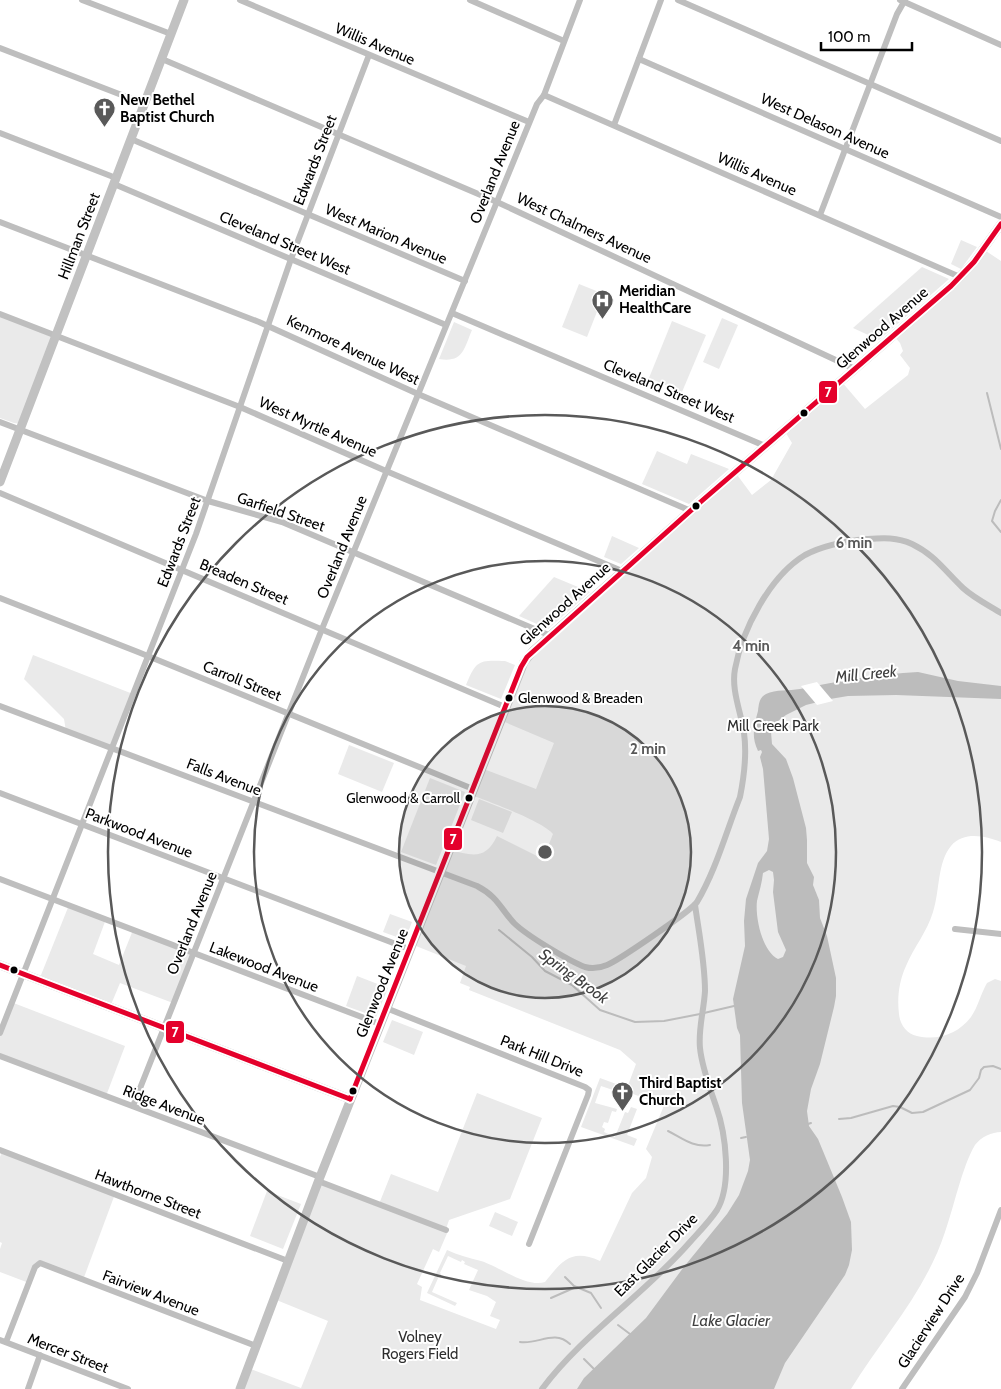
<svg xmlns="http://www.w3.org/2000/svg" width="1001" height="1389" viewBox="0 0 1001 1389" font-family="Cabin,sans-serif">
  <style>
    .green { fill: #eaeaea }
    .water { fill: #bcbcbc; fill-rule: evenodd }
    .pier { fill: #fff }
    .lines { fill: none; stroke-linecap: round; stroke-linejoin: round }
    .stream { stroke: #bcbcbc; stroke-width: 2 }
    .street { stroke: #bebebe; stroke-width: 6 }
    .secondary { stroke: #c1c1c1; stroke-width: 9 }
    .bus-1-casing { stroke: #fff; stroke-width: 9 }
    .bus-1 { stroke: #e4002b; stroke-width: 5 }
    .ring { fill: none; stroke: #595959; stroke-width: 2.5 }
    .bus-dot { fill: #000; stroke: #fff; stroke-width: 2 }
    .labels { text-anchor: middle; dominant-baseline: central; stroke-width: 4; stroke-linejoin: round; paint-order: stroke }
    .bus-label { font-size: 14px; fill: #000; stroke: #fff; text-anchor: start }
    .street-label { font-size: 15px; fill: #000; stroke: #fff }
    .poi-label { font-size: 15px; font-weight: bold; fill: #000; stroke: #fff; text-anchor: start }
    .park-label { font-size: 15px; fill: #2f2f2f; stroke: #fff }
    .water-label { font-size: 16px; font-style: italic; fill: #404040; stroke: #fff }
    .centre { fill: #595959; stroke: #fff; stroke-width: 2.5 }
    .ring-label { font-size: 15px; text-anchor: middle; font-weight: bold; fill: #595959; stroke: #fff; stroke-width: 4; stroke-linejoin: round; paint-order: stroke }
    .line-badge { stroke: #fff; stroke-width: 2 }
    .badge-label { font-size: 14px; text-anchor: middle; font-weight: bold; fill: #fff }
  </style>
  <rect width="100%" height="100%" fill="#fff"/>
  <g class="green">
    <path d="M961 240 977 247 961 269 951 264Z"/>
    <path d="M983 249 1001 261V842C985 836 964 831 951 846 937 863 940 891 933 912 927 932 914 947 906 966 899 981 897 998 899 1014 900 1025 907 1034 917 1036 938 1041 958 1034 971 1017 978 1007 981 993 987 983L995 979 1001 981V1132C992 1132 981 1137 975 1145 962 1167 954 1207 945 1232 926 1291 883 1337 851 1389H240L248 1368 301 1388 328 1321 274 1299 318 1181 379 1204 391 1174 438 1192 477 1093 542 1118 510 1199 449 1220 446 1229 448 1231 439 1252 433 1249 417 1284 422 1287 420 1300 496 1329 500 1320 490 1316 496 1302 487 1296 469 1290 478 1270 464 1264 465 1262 462 1260 461 1262 448 1256 440 1273 441 1274V1276H439L432 1292 457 1303 455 1306 427 1293 447 1250C458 1255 469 1258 481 1261 498 1266 527 1288 545 1282 562 1261 571 1248 600 1261L632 1193 646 1178 652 1157 646 1149 663 1108 661 1102 648 1097 647 1099 633 1094 631 1099 626 1097 625 1098 612 1093 613 1090 601 1086 595 1103 617 1109 616 1112 612 1111 608 1123 604 1122 602 1127 605 1129 604 1132 615 1137 625 1112 628 1113 631 1107 637 1109 627 1135 637 1139 634 1146 581 1127 600 1078 627 1088 636 1064 620 1050 469 990 470 987 460 983 466 966 411 944 449 850C472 855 485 861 497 836L543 859 553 834C544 822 488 801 471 795L481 768 536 789 554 743 500 720 521 667 735 472 752 495 771 480 792 443 784 430 841 381 865 409 908 375 910 368 900 355 903 351 900 343 894 336Z"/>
    <path d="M922 267 949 279 879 340 853 328Z"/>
    <path d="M579 284 604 294 587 337 562 327Z"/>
    <path d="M0 314 56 336 22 424 14 423 0 418Z"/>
    <path d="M722 318 738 325 719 369 703 362Z"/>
    <path d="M672 321 706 335 682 392 649 378Z"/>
    <path d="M454 322 472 330C464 349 463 363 439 359Z"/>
    <path d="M657 451 687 464 691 454 729 469 689 504 642 484Z"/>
    <path d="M612 536 639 548 621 564 604 557Z"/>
    <path d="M554 577 590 592 548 629 519 616Z"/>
    <path d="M33 655 133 694 111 748 66 731 64 719 24 679Z"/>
    <path d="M505 661 515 665 501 699 466 685C476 660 479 660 505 661Z"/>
    <path d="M349 745 394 763 382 792 338 774Z"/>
    <path d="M430 778 465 792 436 865 401 852Z"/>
    <path d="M479 799 512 812 503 833 471 820Z"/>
    <path d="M69 905 106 919 93 954 119 965 133 930 193 953 173 1003 120 983 110 1007 39 980Z"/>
    <path d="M390 914 412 922 405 940 383 932Z"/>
    <path d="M357 976 388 988 376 1017 346 1006Z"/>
    <path d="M11 1002 125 1046 106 1096 0 1056V1033Z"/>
    <path d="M392 1020 423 1032 414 1055 383 1042Z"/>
    <path d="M2 1151 115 1194 83 1280 40 1264 29 1283 0 1272V1249L2 1243 0 1242V1157Z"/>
    <path d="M267 1191 301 1204 283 1249 250 1236Z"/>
    <path d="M495 1212 518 1222 512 1236 489 1226Z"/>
  </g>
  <path class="water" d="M918 672 958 681 1001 686V699L896 695 848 696 830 699 806 705 786 715 774 724 771 732 772 744 786 759 793 778 806 828 807 840V863L814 877 813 885 819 900 820 918 827 936 836 978V996L834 1007 820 1064 811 1089 807 1111 809 1126 818 1139 842 1197 851 1222 852 1250 849 1265 845 1275 785 1363 774 1389H577L584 1378 646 1318 683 1268 727 1214 739 1195 748 1171 750 1160 742 1103 740 1035 737 1028 733 999 745 946 744 921 746 899 758 863 767 851 769 839 763 769 760 757 762 752 761 750 758 751C751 736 754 726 758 711 759 704 759 698 766 694 776 689 789 691 800 689 839 681 878 674 918 672ZM769 870 773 872 774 880 773 892 778 932 786 950 783 957 778 959C762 951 755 917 757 901 759 892 762 883 763 873Z"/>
  <path class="pier" d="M817 682 833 701 817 705 801 686Z"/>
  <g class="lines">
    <g class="stream">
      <path d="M987 393 1001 449"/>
      <path d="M1001 500 995 511 992 521 1001 532"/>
      <path d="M499 930 532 957 545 971 572 985 600 1010 635 1022 664 1021 700 1014"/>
      <path d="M704 1013 734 1006"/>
      <path d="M839 1119 851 1118 893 1106 900 1107 912 1113 923 1112 970 1090 979 1078 981 1070 984 1067 993 1066 1001 1069"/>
      <path d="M808 1124 811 1123"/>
      <path d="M668 1131C682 1138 693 1148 710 1145"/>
      <path d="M741 1138 746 1137"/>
      <path d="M565 1277 574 1286 591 1293 601 1308"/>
      <path d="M551 1298 576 1287"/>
      <path d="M618 1325 630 1334"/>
      <path d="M520 1342C538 1345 554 1329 570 1344"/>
      <path d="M584 1359 594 1369"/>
    </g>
    <g class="street">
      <path d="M82 0 171 34"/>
      <path d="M240 0 529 122"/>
      <path d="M470 0 564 41"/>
      <path d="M678 0 1001 141"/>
      <path d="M900 0 1001 45"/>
      <path d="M0 48 145 104"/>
      <path d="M162 59 497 202 855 369"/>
      <path d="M639 59 1001 217"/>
      <path d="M544 95 960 277"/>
      <path d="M614 125 661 0"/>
      <path d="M0 133 116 178"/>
      <path d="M131 139 465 281"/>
      <path d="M114 184 446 325"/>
      <path d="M820 215 897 14 905 0"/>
      <path d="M0 222 259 322 418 394 691 511"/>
      <path d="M452 313 765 446"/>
      <path d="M0 314 240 407 386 471 622 571"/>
      <path d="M0 422 208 501 282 522 551 636"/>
      <path d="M0 493 505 707"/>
      <path d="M0 598 138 652 473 789"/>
      <path d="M0 706 477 886C498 897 500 908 514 923 526 935 569 961 585 967 592 969 600 968 607 965 619 960 691 911 697 902 716 870 726 832 740 797 744 777 747 754 744 733 741 712 731 690 735 669 742 630 770 576 805 555 824 545 846 541 867 539 883 538 897 537 912 544 935 555 945 571 963 588 974 598 988 605 1001 613"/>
      <path d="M0 793 409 949"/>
      <path d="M0 879 380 1024"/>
      <path d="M955 929 1001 934"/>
      <path d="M386 1008 585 1087 589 1090 588 1095 529 1244"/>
      <path d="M0 1033 196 534 291 259 369 55"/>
      <path d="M0 1056 320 1177"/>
      <path d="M133 1106 322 629 537 104 544 95 580 0"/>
      <path d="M0 1150 288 1261"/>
      <path d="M318 1181 446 1230"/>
      <path d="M0 1340 128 1389"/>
      <path d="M6 1342 35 1267 40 1263 256 1346"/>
      <path d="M28 1389 40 1355"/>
      <path d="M542 1389C584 1333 644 1295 690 1242 699 1232 709 1222 717 1210 732 1185 726 1134 716 1106 710 1088 702 1068 700 1048 698 1029 704 1010 705 991 705 963 699 933 695 905"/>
      <path d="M902 1389 965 1297 977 1273 1001 1210"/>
    </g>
    <g class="secondary">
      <path d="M0 482 184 0"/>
      <path d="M0 965 350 1099"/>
      <path d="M240 1389 320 1177 524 662 533 651 697 505 951 286 974 262 1001 224"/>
    </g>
    <defs>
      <g id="bus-1">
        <path d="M0 965 350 1099"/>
        <path d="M350 1099 521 667 527 657 697 505 951 286 974 262 1001 224"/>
      </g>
    </defs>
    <use href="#bus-1" class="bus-1-casing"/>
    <use href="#bus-1" class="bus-1"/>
  </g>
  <circle cx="545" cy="852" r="146" fill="#595959" fill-opacity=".12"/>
  <g class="ring">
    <circle cx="545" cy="852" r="146"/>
    <circle cx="545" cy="852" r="291"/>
    <circle cx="545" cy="852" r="437"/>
  </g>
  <defs>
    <symbol id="church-pin" viewBox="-11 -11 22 30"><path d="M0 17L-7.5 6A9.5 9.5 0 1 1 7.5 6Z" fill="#595959" stroke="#fff"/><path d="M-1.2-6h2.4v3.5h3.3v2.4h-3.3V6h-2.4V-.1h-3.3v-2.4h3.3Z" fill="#fff"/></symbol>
    <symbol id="hospital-pin" viewBox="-11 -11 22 30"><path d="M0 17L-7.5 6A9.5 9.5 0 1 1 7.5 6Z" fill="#595959" stroke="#fff"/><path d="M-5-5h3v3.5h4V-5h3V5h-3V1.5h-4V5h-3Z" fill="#fff"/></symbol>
  </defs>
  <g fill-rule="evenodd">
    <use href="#church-pin" x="92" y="96" width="25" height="34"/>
    <use href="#hospital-pin" x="590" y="288" width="25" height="34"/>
    <use href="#church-pin" x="610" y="1080" width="25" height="34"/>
  </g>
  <g class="bus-dot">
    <circle cx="804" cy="413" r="4.5"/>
    <circle cx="696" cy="506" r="4.5"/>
    <circle cx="509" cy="698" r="4.5"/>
    <circle cx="469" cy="798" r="4.5"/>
    <circle cx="14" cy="970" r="4.5"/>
    <circle cx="353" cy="1091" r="4.5"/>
  </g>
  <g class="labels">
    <g class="bus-label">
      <text x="518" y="698">Glenwood &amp; Breaden</text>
      <text x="460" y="798" text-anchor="end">Glenwood &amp; Carroll</text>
    </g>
    <g class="street-label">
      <text transform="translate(375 44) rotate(23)">Willis Avenue</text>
      <text transform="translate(825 126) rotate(24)">West Delason Avenue</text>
      <text transform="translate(315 160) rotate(-69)">Edwards Street</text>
      <text transform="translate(495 172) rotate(-68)">Overland Avenue</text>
      <text transform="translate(757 174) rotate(24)">Willis Avenue</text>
      <text transform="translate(584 228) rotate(25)">West Chalmers Avenue</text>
      <text transform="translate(386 234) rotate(23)">West Marion Avenue</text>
      <text transform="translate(79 236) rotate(-69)">Hillman Street</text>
      <text transform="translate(285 243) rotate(23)">Cleveland Street West</text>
      <text transform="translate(882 328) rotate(-41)">Glenwood Avenue</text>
      <text transform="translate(353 350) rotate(25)">Kenmore Avenue West</text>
      <text transform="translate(669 391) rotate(23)">Cleveland Street West</text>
      <text transform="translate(318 427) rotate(24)">West Myrtle Avenue</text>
      <text transform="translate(281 512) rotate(19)">Garfield Street</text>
      <text transform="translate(179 542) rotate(-69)">Edwards Street</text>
      <text transform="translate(342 547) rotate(-68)">Overland Avenue</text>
      <text transform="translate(244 582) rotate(23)">Breaden Street</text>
      <text transform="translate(565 604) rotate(-42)">Glenwood Avenue</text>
      <text transform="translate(242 681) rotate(22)">Carroll Street</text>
      <text transform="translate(224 777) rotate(21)">Falls Avenue</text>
      <text transform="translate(139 833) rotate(21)">Parkwood Avenue</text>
      <text transform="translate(192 923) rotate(-68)">Overland Avenue</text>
      <text transform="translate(264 967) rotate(21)">Lakewood Avenue</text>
      <text transform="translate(382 983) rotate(-68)">Glenwood Avenue</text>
      <text transform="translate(542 1056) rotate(22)">Park Hill Drive</text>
      <text transform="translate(164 1105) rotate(21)">Ridge Avenue</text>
      <text transform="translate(148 1194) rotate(21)">Hawthorne Street</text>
      <text transform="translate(656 1255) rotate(-45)">East Glacier Drive</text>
      <text transform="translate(151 1293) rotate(21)">Fairview Avenue</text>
      <text transform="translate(931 1321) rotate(-57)">Glacierview Drive</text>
      <text transform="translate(68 1353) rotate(21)">Mercer Street</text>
    </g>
    <g class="poi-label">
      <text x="120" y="100">New Bethel<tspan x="120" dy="17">Baptist Church</tspan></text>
      <text x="619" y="291">Meridian<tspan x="619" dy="17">HealthCare</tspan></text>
      <text x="639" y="1083">Third Baptist<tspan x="639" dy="17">Church</tspan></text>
    </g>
    <g class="park-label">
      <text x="773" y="726">Mill Creek Park</text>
      <text x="420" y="1337">Volney<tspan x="420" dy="17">Rogers Field</tspan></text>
    </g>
    <g class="water-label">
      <text transform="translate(866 674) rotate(-6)">Mill Creek</text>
      <text transform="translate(574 976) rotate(36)">Spring Brook</text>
      <text x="731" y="1320">Lake Glacier</text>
    </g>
  </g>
  <circle cx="545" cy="852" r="8" class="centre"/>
  <g class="ring-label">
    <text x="854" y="548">6 min</text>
    <text x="751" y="651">4 min</text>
    <text x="648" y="754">2 min</text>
  </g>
  <g class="line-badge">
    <rect x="818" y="380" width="20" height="24" rx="5" fill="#e4002b"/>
    <rect x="443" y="827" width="20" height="24" rx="5" fill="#e4002b"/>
    <rect x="165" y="1020" width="20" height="24" rx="5" fill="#e4002b"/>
  </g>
  <g class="badge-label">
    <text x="828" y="397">7</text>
    <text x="453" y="844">7</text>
    <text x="175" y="1037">7</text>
  </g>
  <path d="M821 42v8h91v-8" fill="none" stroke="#000000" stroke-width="2.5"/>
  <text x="828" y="42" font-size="15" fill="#000000" stroke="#ffffff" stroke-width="4" paint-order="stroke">100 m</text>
</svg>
